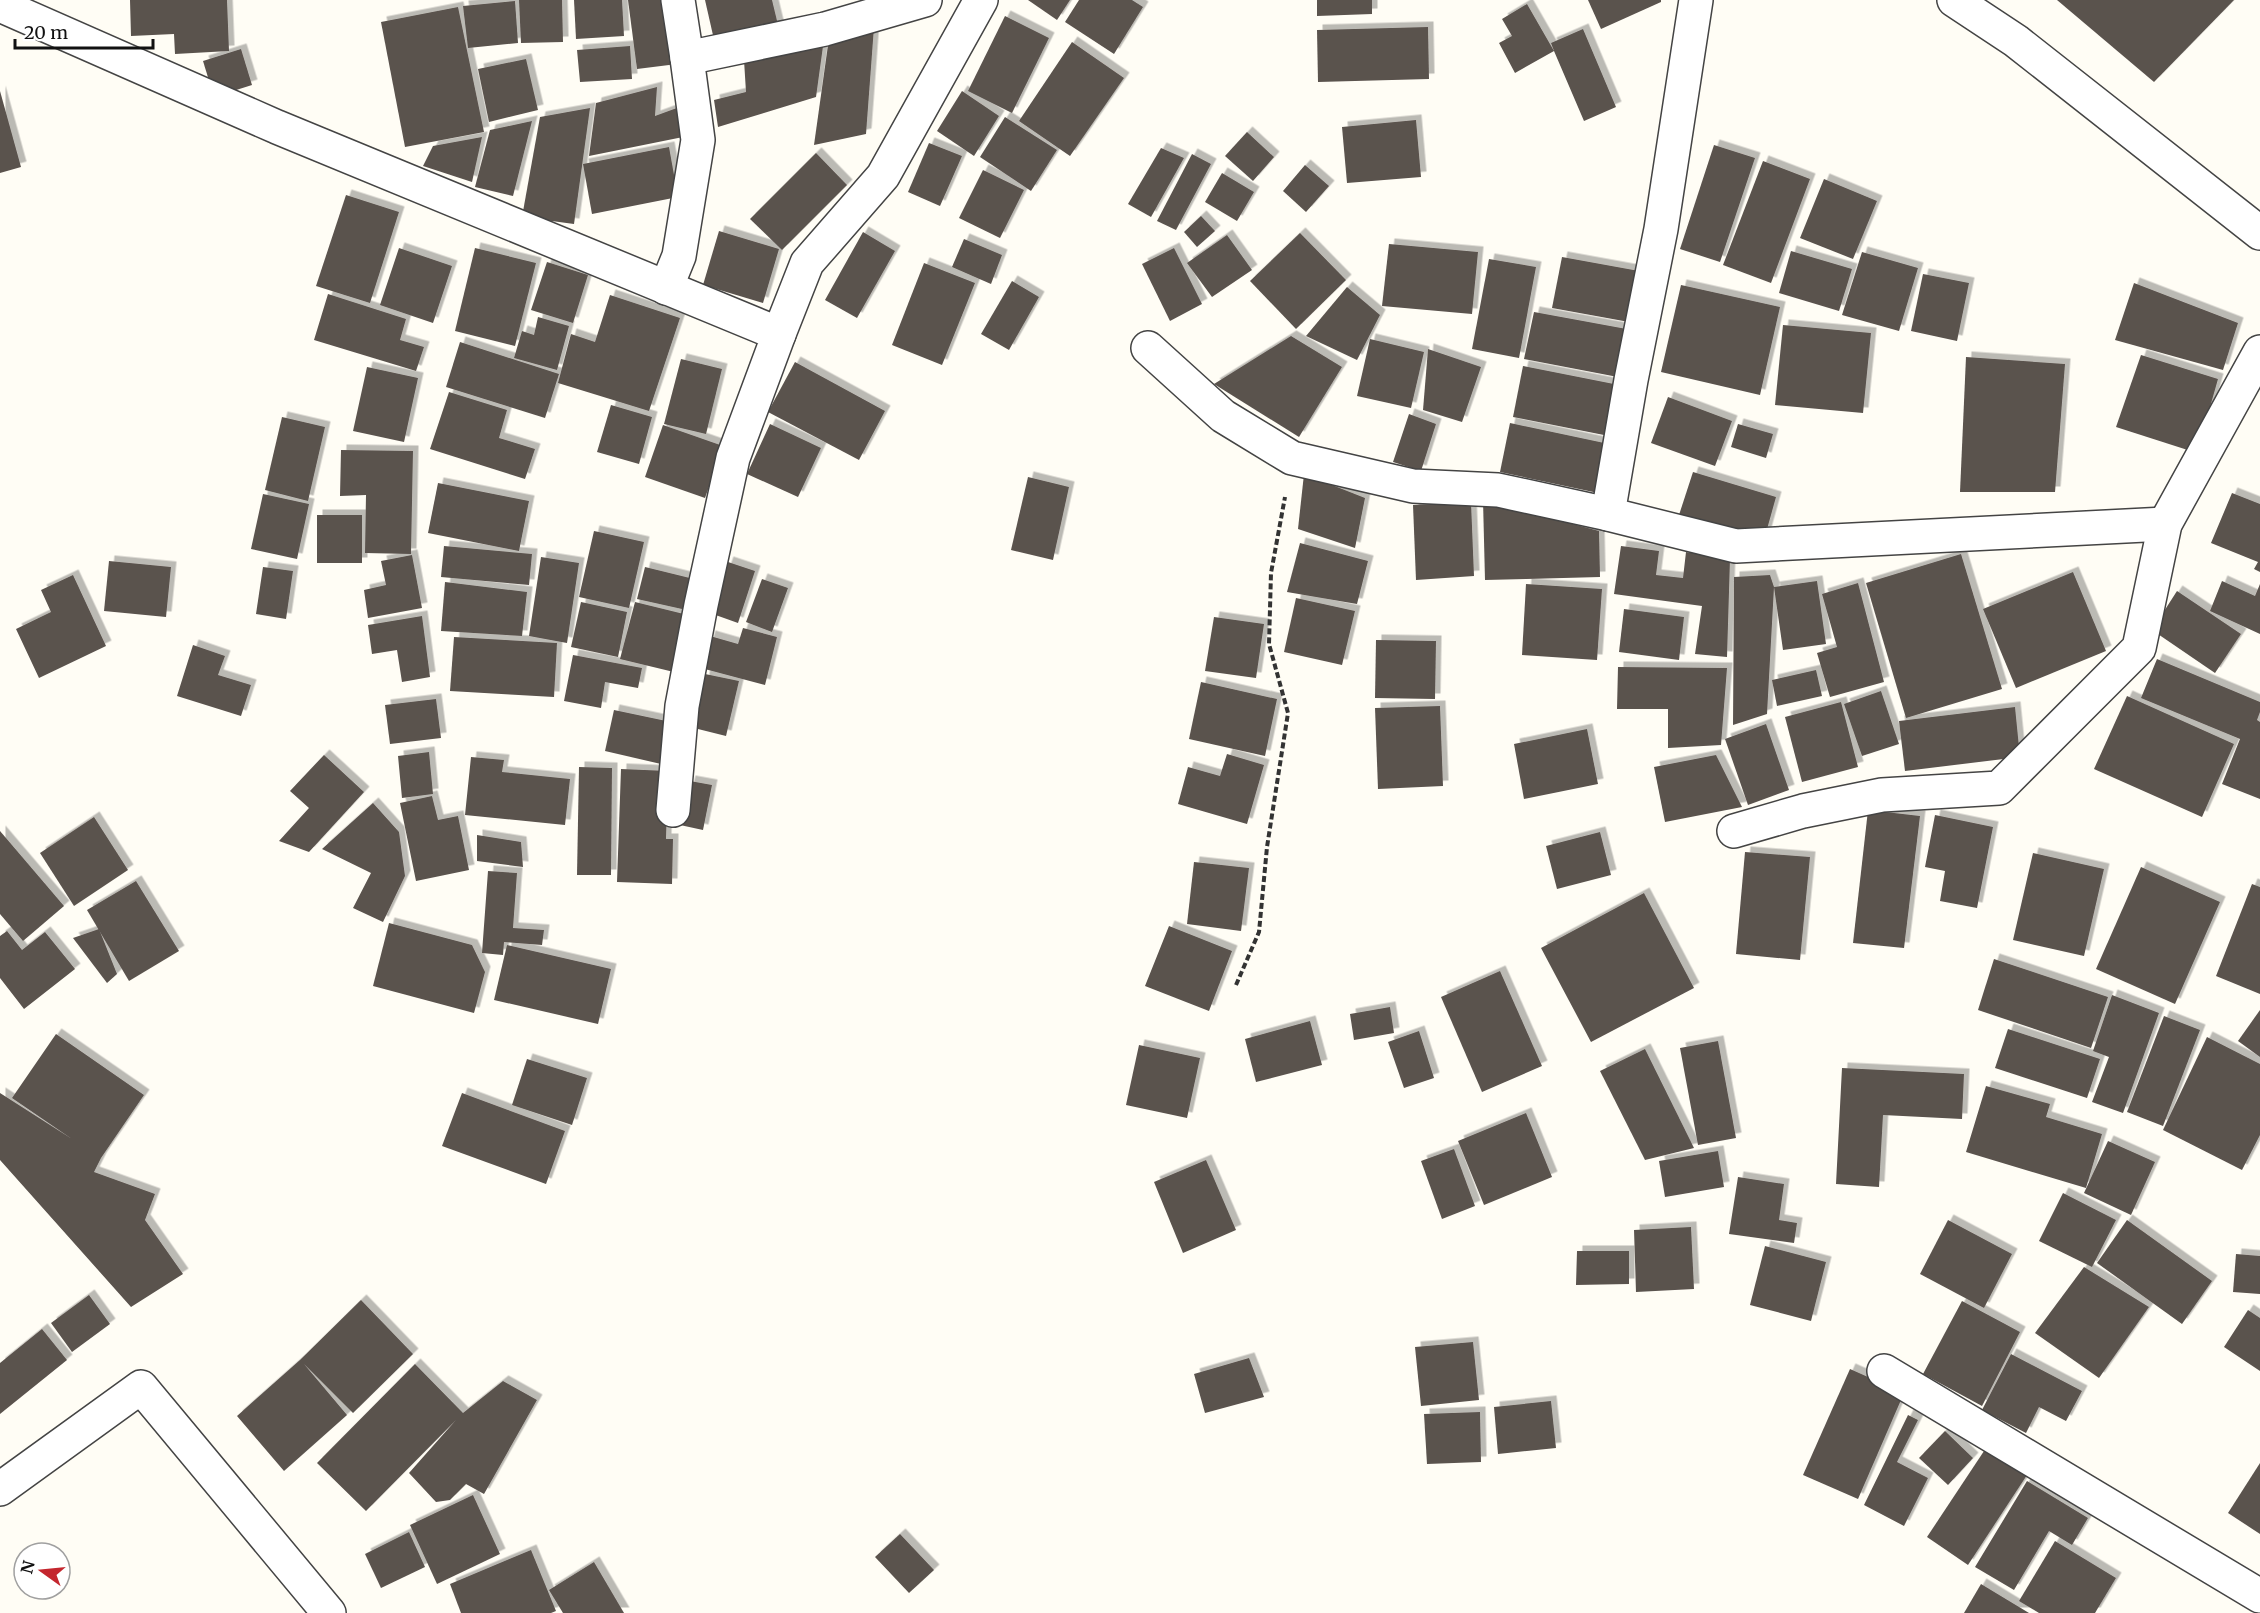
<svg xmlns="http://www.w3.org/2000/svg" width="2260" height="1613" viewBox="0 0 2260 1613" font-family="Merriweather,serif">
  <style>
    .building { fill: #5a524d; filter: url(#shadow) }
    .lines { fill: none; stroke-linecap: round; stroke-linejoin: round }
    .street-casing { stroke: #444; stroke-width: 36 }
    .path { stroke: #333; stroke-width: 4; stroke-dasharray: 6 3; stroke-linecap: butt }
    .street { stroke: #fff; stroke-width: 33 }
  </style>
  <defs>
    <filter id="shadow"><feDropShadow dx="5.5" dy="-5.5" stdDeviation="0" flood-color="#0004"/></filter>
  </defs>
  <rect width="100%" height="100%" fill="#fffdf5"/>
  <g class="building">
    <path d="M130 0H227L229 51 175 54 174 34 131 36Z"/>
    <path d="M519 0H562L563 42 521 43Z"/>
    <path d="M574 0H622L624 36 576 39Z"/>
    <path d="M628 0H668L677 64 637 69Z"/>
    <path d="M705 0H772L779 29 715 44Z"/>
    <path d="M1028 0H1070L1057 20Z"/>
    <path d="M1079 0H1132L1143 7 1114 54 1065 22Z"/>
    <path d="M1317 0H1372V14L1317 16Z"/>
    <path d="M1588 0H1661V2L1601 29Z"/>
    <path d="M2057 0H2234L2154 82Z"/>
    <path d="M515 1 518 43 468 48 463 6Z"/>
    <path d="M1527 4 1554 51 1551 43 1583 29 1616 107 1584 121 1554 51 1515 73 1499 43 1512 36 1502 19Z"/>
    <path d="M458 7 484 132 405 147 381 22Z"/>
    <path d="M1005 16 1049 38 1012 113 968 91Z"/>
    <path d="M874 27 866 134 814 145 829 38Z"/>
    <path d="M1428 27 1429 79 1318 82 1317 30Z"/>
    <path d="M824 39 816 97 718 127 714 100 746 92 744 60Z"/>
    <path d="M1072 42 1124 78 1070 156 1019 121Z"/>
    <path d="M630 46 632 79 580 82 577 50Z"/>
    <path d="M241 49 252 85 214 97 203 61Z"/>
    <path d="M526 59 538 110 489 122 478 69Z"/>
    <path d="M657 87 655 116 685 105 688 136 589 156 596 103Z"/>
    <path d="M0 91 21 167 0 173Z"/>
    <path d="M962 91 999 116 974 156 937 131Z"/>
    <path d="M590 108 574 224 522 217 540 117Z"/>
    <path d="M1005 117 1057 150 1031 191 980 157Z"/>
    <path d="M1416 120 1421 177 1347 183 1342 127Z"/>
    <path d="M532 121 513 196 475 187 490 130Z"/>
    <path d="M1247 132 1274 157 1253 181 1225 156Z"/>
    <path d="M482 137 472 182 423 166 433 146Z"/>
    <path d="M929 143 962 156 940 206 908 192Z"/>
    <path d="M1714 145 1755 158 1720 262 1680 249Z"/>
    <path d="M669 147 678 197 592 214 583 164Z"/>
    <path d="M1161 148 1184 158 1151 217 1128 204Z"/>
    <path d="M816 153 847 185 782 250 750 219Z"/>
    <path d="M1192 154 1211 164 1176 230 1157 221Z"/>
    <path d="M1763 161 1810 179 1771 283 1723 265Z"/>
    <path d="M1305 165 1329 186 1306 212 1283 191Z"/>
    <path d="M983 170 1024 190 1000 238 959 218Z"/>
    <path d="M1222 173 1254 192 1237 221 1205 202Z"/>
    <path d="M1824 179 1877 201 1853 259 1800 238Z"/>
    <path d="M346 195 399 212 370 303 316 286Z"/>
    <path d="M1201 216 1215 231 1197 247 1184 232Z"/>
    <path d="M719 231 779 249 763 303 703 285Z"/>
    <path d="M863 232 895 251 857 318 825 300Z"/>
    <path d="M1300 233 1346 280 1296 329 1250 281Z"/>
    <path d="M1227 235 1252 270 1212 297 1187 263Z"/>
    <path d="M964 239 1002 255 991 284 952 267Z"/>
    <path d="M1389 244 1478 252 1472 314 1382 306Z"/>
    <path d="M399 248 452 266 433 323 380 305Z"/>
    <path d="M475 248 536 263 515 346 455 331Z"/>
    <path d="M1174 248 1202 304 1170 321 1142 264Z"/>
    <path d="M1791 251 1852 269 1839 311 1779 293Z"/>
    <path d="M1862 252 1918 268 1899 331 1842 315Z"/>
    <path d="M1562 257 1639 271 1629 322 1552 308Z"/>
    <path d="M1489 259 1536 267 1519 358 1472 349Z"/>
    <path d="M547 262 588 275 573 323 531 310Z"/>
    <path d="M924 263 975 283 942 365 892 345Z"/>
    <path d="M1923 274 1969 283 1957 341 1911 331Z"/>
    <path d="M1012 281 1039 297 1009 350 981 334Z"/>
    <path d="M2134 283 2238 323 2223 370 2115 340Z"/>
    <path d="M1681 285 1780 307 1760 395 1661 372Z"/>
    <path d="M1347 287 1380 315 1357 360 1306 336Z"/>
    <path d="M328 294 406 319 400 340 424 347 416 371 314 340Z"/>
    <path d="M610 295 680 318 649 411 558 383 571 334 595 342Z"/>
    <path d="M1534 312 1632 330 1623 378 1524 359Z"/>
    <path d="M538 317 569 326 557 370 514 358 522 331 534 335Z"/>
    <path d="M1783 325 1871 333 1863 413 1775 405Z"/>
    <path d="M1291 336 1342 367 1299 437 1214 384Z"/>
    <path d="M1370 339 1424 352 1411 408 1357 396Z"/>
    <path d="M460 342 559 374 545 418 446 387Z"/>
    <path d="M1428 349 1481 367 1462 422 1423 410Z"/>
    <path d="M2141 355 2218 379 2197 453 2116 427Z"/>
    <path d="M1966 357 2065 364 2055 492H1960Z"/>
    <path d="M681 359 722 369 706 434 664 424Z"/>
    <path d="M795 362 885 411 859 460 768 412Z"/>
    <path d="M1523 366 1624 386 1614 437 1513 417Z"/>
    <path d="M367 367 418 378 404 442 353 431Z"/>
    <path d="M449 392 507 410 499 438 535 449 525 479 430 449Z"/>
    <path d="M1668 397 1732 421 1715 466 1651 443Z"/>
    <path d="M611 405 652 417 639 464 597 452Z"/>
    <path d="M1409 414 1436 424 1421 471 1393 462Z"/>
    <path d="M282 417 325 427 308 501 265 490Z"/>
    <path d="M1510 423 1609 444 1598 493 1500 472Z"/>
    <path d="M770 424 821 448 798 497 747 474Z"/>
    <path d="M1738 424 1773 434 1766 458 1731 447Z"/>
    <path d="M663 425 723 446 705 498 645 477Z"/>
    <path d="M341 450 413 451 411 554 365 553 366 495 340 496Z"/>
    <path d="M1693 472 1776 497 1764 540 1679 515Z"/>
    <path d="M1304 474 1365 498 1355 548 1298 529Z"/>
    <path d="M1028 477 1069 487 1053 560 1011 550Z"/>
    <path d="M438 483 529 501 519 551 428 533Z"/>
    <path d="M2232 493 2260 504V572L2254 569 2258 562 2211 543Z"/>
    <path d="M263 494 309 504 297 559 251 549Z"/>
    <path d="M1483 500 1599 531 1600 577 1485 580Z"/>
    <path d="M1471 502 1474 576 1416 580 1413 505Z"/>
    <rect x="317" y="515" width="45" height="48"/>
    <path d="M594 531 644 542 629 608 579 597Z"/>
    <path d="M1300 543 1368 561 1357 604 1287 592Z"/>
    <path d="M444 546 532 554 529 585 441 577Z"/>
    <path d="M1621 546 1659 551 1656 575 1683 578 1686 552 1730 559 1727 657 1695 654 1702 606 1614 594Z"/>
    <path d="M1961 554 2002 689 1906 718 1866 583Z"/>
    <path d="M412 555 422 608 368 618 364 590 386 585 381 561Z"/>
    <path d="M541 557 579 563 567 643 529 636Z"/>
    <path d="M109 561 171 567 166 617 104 611Z"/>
    <path d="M728 562 755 571 738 623 710 613Z"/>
    <path d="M263 567 293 571 286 619 256 614Z"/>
    <path d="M645 567 698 580 691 611 637 599Z"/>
    <path d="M2073 572 2106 651 2016 688 1983 609Z"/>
    <path d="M73 575 106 646 39 678 16 629 51 612 41 590Z"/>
    <path d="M1770 575 1774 587 1817 581 1826 644 1783 650 1774 587 1767 714 1733 725 1734 577Z"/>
    <path d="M762 579 788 588 772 632 746 622Z"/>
    <path d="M2222 581 2255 596 2260 584V634L2210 611Z"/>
    <path d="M445 582 527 592 522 636 441 631Z"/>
    <path d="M1858 583 1884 682 1830 697 1817 653 1837 647 1822 594Z"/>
    <path d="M1526 584 1602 589 1597 660 1522 655Z"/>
    <path d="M2177 591 2241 634 2215 673 2152 630Z"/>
    <path d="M1296 598 1355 611 1342 665 1284 652Z"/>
    <path d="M581 602 627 612 618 657 571 647Z"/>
    <path d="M635 602 692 616 678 673 620 659Z"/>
    <path d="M1624 609 1684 617 1679 660 1619 652Z"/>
    <path d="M422 616 430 677 402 682 397 650 372 654 368 625Z"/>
    <path d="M1214 617 1264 624 1256 678 1205 671Z"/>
    <path d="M743 628 777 637 765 685 701 668 710 636 738 644Z"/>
    <path d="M454 637 557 643 554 697 450 691Z"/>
    <path d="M1376 640 1436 641 1435 699 1375 698Z"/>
    <path d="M193 645 225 656 218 675 251 685 241 716 177 696Z"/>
    <path d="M573 655 642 668 638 688 605 682 601 708 564 701Z"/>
    <path d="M2157 659 2260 702V712L2257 720 2260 722V799L2222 784 2240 739 2141 698Z"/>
    <path d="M1618 667 1727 668 1721 745 1668 748V709H1617Z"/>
    <path d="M1816 670 1822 696 1777 706 1772 680Z"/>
    <path d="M705 674 739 681 726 736 694 728Z"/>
    <path d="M1201 682 1277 699 1265 756 1189 739Z"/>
    <path d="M1881 691 1899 744 1862 756 1844 704Z"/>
    <path d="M2127 696 2234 744 2202 817 2094 769Z"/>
    <path d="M436 699 441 738 390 744 385 705Z"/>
    <path d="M1841 702 1858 767 1802 782 1785 717Z"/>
    <path d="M1440 706 1443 786 1378 789 1375 708Z"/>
    <path d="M2015 707 2020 757 1905 771 1899 721Z"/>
    <path d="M614 710 671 722 661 764 605 751Z"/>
    <path d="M1766 724 1789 790 1748 805 1725 739Z"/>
    <path d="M1587 729 1598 784 1524 799 1514 744Z"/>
    <path d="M429 752 433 794 402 798 398 756Z"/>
    <path d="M1227 754 1264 765 1247 824 1178 804 1188 767 1220 776Z"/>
    <path d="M324 755 364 792 309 852 279 841 309 808 290 791Z"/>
    <path d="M1716 755 1742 807 1665 822 1654 767Z"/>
    <path d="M471 757 504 760 502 772 570 779 565 825 465 815Z"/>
    <path d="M579 767 612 768 611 875H577Z"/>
    <path d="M621 769 668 771 666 839H673L672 884 617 882Z"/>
    <path d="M690 781 712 785 703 830 680 825Z"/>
    <path d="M432 796 438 820 458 816 469 870 416 881 400 803Z"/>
    <path d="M373 803 399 832 405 876 383 922 353 908 371 873 322 849Z"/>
    <path d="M1868 810 1920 816 1904 948 1853 943Z"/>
    <path d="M1935 815 1993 827 1977 908 1940 901 1945 871 1925 867Z"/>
    <path d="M94 817 128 870 74 906 40 853Z"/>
    <path d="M0 831 64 906 23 941 0 914Z"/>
    <path d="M1600 832 1611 875 1557 889 1546 846Z"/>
    <path d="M477 835 521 842 523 867 477 861Z"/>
    <path d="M1745 852 1810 857 1800 960 1736 954Z"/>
    <path d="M2033 853 2104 869 2084 956 2013 940Z"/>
    <path d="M1194 862 1249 868 1241 931 1187 924Z"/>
    <path d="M2141 867 2220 902 2175 1004 2096 969Z"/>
    <path d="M488 871 517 873 513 928 544 930 542 945 504 942 503 955 482 953Z"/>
    <path d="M136 881 179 951 129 981 87 910Z"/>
    <path d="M2252 884 2260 887V994L2216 976Z"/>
    <path d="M1644 893 1694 988 1591 1042 1541 948Z"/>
    <path d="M389 923 472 945 485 972 474 1013 373 986Z"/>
    <path d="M1169 926 1232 951 1209 1011 1145 986Z"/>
    <path d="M99 929 117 974 107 983 73 938Z"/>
    <path d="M7 931 22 950 45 932 75 969 24 1009 0 978V936Z"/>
    <path d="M507 945 611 969 598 1024 494 1000Z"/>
    <path d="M1994 959 2108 997 2091 1048 1978 1010Z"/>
    <path d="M1500 971 1542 1066 1482 1092 1441 997Z"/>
    <path d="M2112 995 2159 1013 2123 1113 2092 1102 2109 1057 2093 1051Z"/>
    <path d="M1390 1007 1394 1033 1354 1040 1350 1014Z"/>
    <path d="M2260 1010V1057L2238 1041Z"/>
    <path d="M2164 1016 2200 1030 2163 1126 2127 1112Z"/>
    <path d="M1310 1021 1322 1065 1256 1082 1245 1039Z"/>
    <path d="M2008 1029 2100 1059 2087 1098 1995 1068Z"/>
    <path d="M1419 1031 1434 1078 1404 1088 1388 1042Z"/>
    <path d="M56 1034 144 1095 101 1158 94 1172 155 1194 145 1220 183 1274 131 1307 0 1160V1093L72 1139 12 1098Z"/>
    <path d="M2207 1037 2260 1064V1135L2242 1170 2163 1130Z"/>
    <path d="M1718 1041 1736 1138 1698 1145 1680 1048Z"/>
    <path d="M1139 1045 1200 1058 1187 1118 1126 1105Z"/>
    <path d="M1645 1049 1694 1148 1645 1160 1600 1071Z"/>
    <path d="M527 1059 587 1078 572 1125 512 1105Z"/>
    <path d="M1842 1068 1964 1074 1962 1119 1883 1115 1879 1187 1836 1184Z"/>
    <path d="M1986 1086 2050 1104 2046 1117 2102 1134 2086 1188 1966 1152Z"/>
    <path d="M462 1093 565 1131 546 1184 442 1146Z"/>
    <path d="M1526 1113 1552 1177 1484 1205 1458 1141Z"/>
    <path d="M2108 1141 2155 1162 2131 1215 2084 1193Z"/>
    <path d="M1454 1149 1475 1206 1442 1219 1421 1161Z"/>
    <path d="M1718 1151 1724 1187 1665 1197 1659 1161Z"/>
    <path d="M1206 1160 1236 1230 1183 1253 1154 1182Z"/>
    <path d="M1738 1177 1784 1184 1779 1220 1797 1223 1794 1243 1729 1234Z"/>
    <path d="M2063 1193 2116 1220 2092 1267 2039 1241Z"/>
    <path d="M1948 1220 2012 1254 1984 1308 1920 1274Z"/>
    <path d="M2127 1220 2212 1281 2182 1324 2097 1263Z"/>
    <path d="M1691 1227 1694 1289 1636 1292 1634 1230Z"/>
    <path d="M1765 1246 1826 1262 1811 1321 1750 1305Z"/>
    <path d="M1577 1251H1629V1284L1576 1285Z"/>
    <path d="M2236 1254 2260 1256V1294L2233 1292Z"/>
    <path d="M2084 1267 2149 1307 2099 1378 2035 1333Z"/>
    <path d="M89 1295 110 1324 72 1352 51 1323Z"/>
    <path d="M361 1300 413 1354 353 1413 304 1364 347 1415 284 1471 237 1416 300 1360Z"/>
    <path d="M1962 1301 2020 1332 1982 1406 1923 1374Z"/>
    <path d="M2248 1310 2260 1318V1371L2224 1347Z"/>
    <path d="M42 1329 67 1360 0 1414V1363Z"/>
    <path d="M1473 1342 1479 1400 1421 1406 1415 1347Z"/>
    <path d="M2011 1354 2082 1391 2066 1421 2039 1407 2026 1433 1982 1410Z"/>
    <path d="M1249 1358 1264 1397 1205 1413 1194 1374Z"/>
    <path d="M415 1364 463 1413 503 1381 537 1400 484 1494 466 1484 450 1500 436 1502 409 1473 456 1420 366 1511 317 1463Z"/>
    <path d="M1850 1369 1904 1393 1858 1499 1803 1475Z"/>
    <path d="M1551 1401 1556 1448 1498 1454 1494 1407Z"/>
    <path d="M1480 1412 1481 1462 1427 1464 1424 1414Z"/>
    <path d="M1908 1415 1918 1420 1897 1462 1928 1478 1904 1526 1864 1505Z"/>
    <path d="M1945 1431 1973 1458 1948 1485 1919 1458Z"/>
    <path d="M1986 1448 2027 1475 1968 1565 1927 1537Z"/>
    <path d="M2260 1463V1534L2228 1513Z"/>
    <path d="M2027 1481 2088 1518 2072 1545 2049 1531 2014 1590 1975 1567Z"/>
    <path d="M473 1495 500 1554 437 1584 410 1525Z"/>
    <path d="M409 1532 425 1567 381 1588 365 1554Z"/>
    <path d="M900 1534 934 1570 909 1593 875 1557Z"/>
    <path d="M2055 1541 2116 1578 2095 1613H2039L2019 1601Z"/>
    <path d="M531 1550 556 1611 551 1613H461L450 1584Z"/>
    <path d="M594 1562 624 1613H563L549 1590Z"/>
    <path d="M1981 1584 2029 1613H1964Z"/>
  </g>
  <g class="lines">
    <defs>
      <g id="street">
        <path d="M678 0 687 58 825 29 925 0"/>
        <path d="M1696 0 1661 229 1631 380 1608 514 1736 546 2165 524"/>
        <path d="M1954 0 2016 41 2260 233"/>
        <path d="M0 5 277 127 779 334 733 458 701 605 682 706 673 810"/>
        <path d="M666 288 679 256 698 140 687 58"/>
        <path d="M779 334 807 263 883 176 981 0"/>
        <path d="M1148 348 1223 416 1292 458 1413 486 1498 490 1608 514"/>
        <path d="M1734 831 1803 811 1882 795 1999 788 2139 648 2165 524 2260 352"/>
        <path d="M1884 1371 2260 1596"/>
        <path d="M0 1489 141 1387 329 1613"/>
      </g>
    </defs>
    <use href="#street" class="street-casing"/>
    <path class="path" d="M1236 985 1259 932 1267 847 1288 713 1269 644 1271 573 1285 497"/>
    <use href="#street" class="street"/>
  </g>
  <g transform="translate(42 1571) rotate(285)"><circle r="28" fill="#ffffff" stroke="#a0a0a0" stroke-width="1.5"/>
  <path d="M0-4.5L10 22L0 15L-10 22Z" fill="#c4262e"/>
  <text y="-9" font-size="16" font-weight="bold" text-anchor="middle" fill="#111111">N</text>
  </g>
  <path d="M15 39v9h138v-9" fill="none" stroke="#111111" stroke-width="3"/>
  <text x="24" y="39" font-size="18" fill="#111111" stroke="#ffffff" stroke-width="4.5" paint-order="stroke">20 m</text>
</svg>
